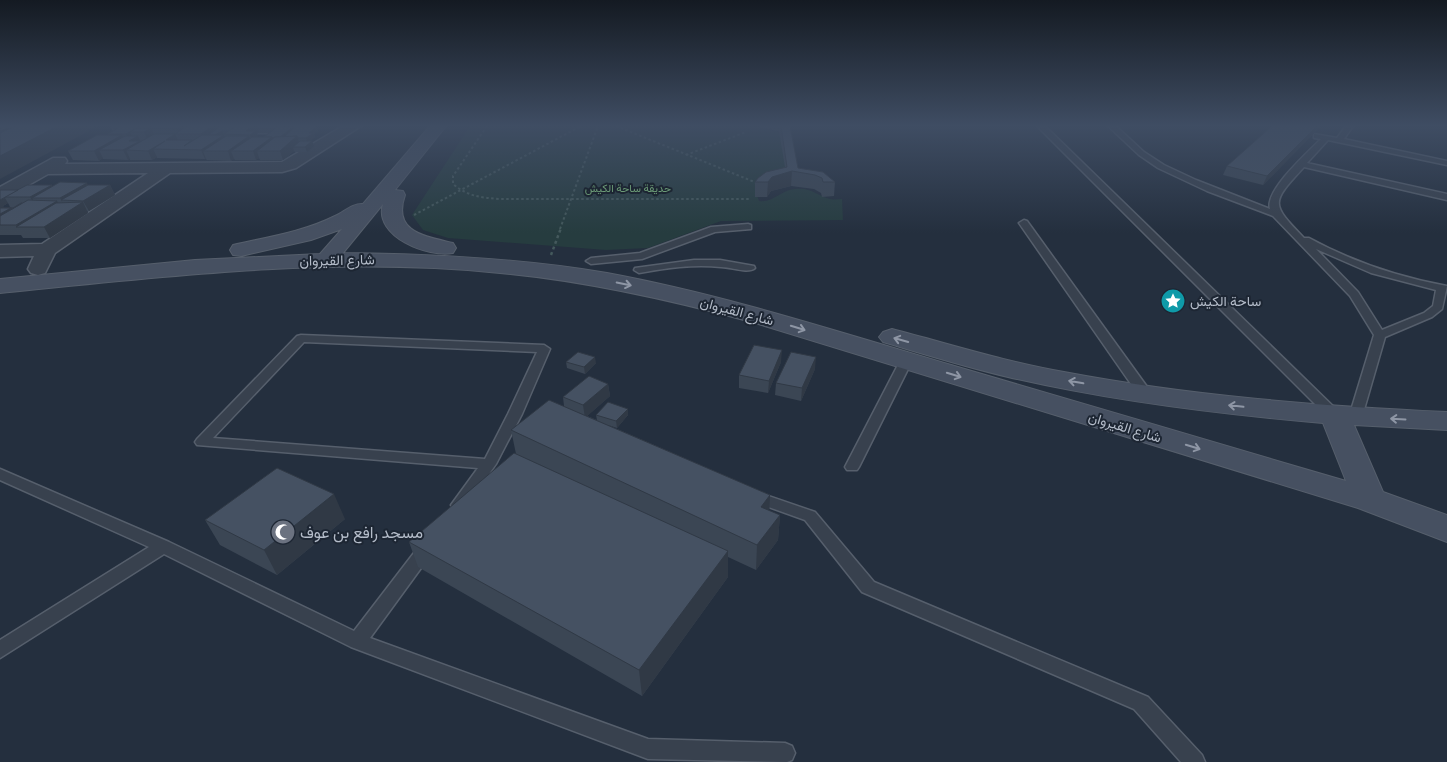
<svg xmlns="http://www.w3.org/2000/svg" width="1447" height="762" viewBox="0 0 1447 762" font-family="Ubuntu,Vazirmatn,sans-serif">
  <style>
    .green { fill: #263c3f }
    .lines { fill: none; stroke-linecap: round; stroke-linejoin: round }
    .lane-casing { stroke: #565f6c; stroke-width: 3 }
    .street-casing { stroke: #565f6c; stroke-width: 3 }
    .secondary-casing { stroke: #565f6c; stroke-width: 2 }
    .path-far1 { stroke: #44595c; stroke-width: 2; stroke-dasharray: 2.5 2.5; stroke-linecap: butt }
    .path { stroke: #44595c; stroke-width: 2.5; stroke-dasharray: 3 3; stroke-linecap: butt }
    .lane { fill: #38414e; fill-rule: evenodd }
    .street { fill: #38414e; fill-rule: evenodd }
    .secondary { fill: #465061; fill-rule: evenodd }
    .wall { fill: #3b4654; fill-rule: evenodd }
    .shaded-wall { fill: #303945 }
    .building { fill: #455162; stroke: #303945 }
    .oneway { stroke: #8e96a5 }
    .labels { text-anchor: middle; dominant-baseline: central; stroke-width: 4; stroke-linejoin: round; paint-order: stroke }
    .far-park-label { font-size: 11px; fill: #6b9a76; stroke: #1d2633 }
    .street-label { font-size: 14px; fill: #b4bcc9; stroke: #1d2633 }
    .poi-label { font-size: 14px; fill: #b4bcc9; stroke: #1d2633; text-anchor: start }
    .near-poi-label { font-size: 16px; fill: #b4bcc9; stroke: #1d2633; text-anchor: start }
  </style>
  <rect width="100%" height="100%" fill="#242f3e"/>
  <path class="green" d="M470 126H754L781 133 789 182 757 195 759 201C773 203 781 190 795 189 812 187 817 196 830 199 833 200 838 199 842 199L843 220 721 221 648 248 606 250 448 238 423 230 412 215Z"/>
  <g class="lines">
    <defs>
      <g id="lane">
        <path d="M1037 126H1045L1340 413 1342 416 1340 419H1330Z"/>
        <path d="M1108 126H1116L1144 152 1164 165 1196 180 1270 209C1264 191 1308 152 1321 139L1314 138V134L1337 138 1346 126H1353L1344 139 1447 161V165L1328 140 1307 163 1447 194V200L1304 167C1271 203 1270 203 1304 238H1309C1353 262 1398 277 1447 286L1442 309 1432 317 1385 337 1361 420H1351L1349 417 1374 335 1350 296 1273 216 1207 191 1158 168 1139 155ZM1316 249 1371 273 1436 290 1433 306 1424 313 1382 330 1358 292Z"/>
        <path d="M1024 220 1027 221 1150 391 1151 394 1150 397H1140L1019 223Z"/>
        <path d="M748 224 751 225V229L715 232 642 259 591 264 586 261 591 258 640 253 711 227Z"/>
        <path d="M694 260H720L754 266 755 268C748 274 731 267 721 267 693 264 666 268 639 273L634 270 635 268Z"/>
        <path d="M301 335 544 345 550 349 522 414 496 464 464 509 459 511 454 509 451 505 478 468 197 445 195 442 197 439 297 336ZM304 342 537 352 508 414 485 459 213 438Z"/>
        <path d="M906 357 912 361 859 467 857 470H847L845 467 900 361Z"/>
        <path d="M0 469 169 542 354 631 420 545 426 543 432 545 434 549 432 553 370 638 648 739 785 743 792 746 795 753 792 760 787 762 648 759 351 647 164 554 0 658V640L149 547 0 480Z"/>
        <path d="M754 491 815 512 874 582 1148 697 1202 755 1205 762H1181L1134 709 862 592 805 520 749 500 747 496 749 492Z"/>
      </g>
      <g id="street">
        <path d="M112 126H191L192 128 190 131 185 132 119 131 114 130Z"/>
        <path d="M220 126H312L314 129 312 132 307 133H225L220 132 218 129Z"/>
        <path d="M343 126H361L296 168 282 172 170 173 55 253 45 273 38 275 31 273 28 269 34 256 0 257V245L42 244 148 173 48 174 11 195H0V187L53 158H65L67 161 65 164 282 162Z"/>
      </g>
      <path id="secondary" d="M430 126H446L395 190 403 191 405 195C392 232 424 236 453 243L456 248 453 253C429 258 373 237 383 204L343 253C431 254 520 258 607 273 726 295 842 333 958 367 1087 405 1217 443 1346 481L1323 423C1217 414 1111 401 1008 377 966 367 924 354 883 342L879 337 883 332 892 329C950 344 1006 362 1064 372 1191 396 1319 406 1447 412V430L1354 425 1383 492 1447 515V542L1358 508 755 323C671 300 587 281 500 273 333 256 166 276 0 293V279L195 260 320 254 342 229 311 240 241 256 233 255 230 250 233 245C268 237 303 232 335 216 344 212 353 203 363 204Z"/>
    </defs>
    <use href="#lane" class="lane-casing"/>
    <use href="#street" class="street-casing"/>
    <use href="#secondary" class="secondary-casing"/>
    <g class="path-far1">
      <path d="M487 126 453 176V184C467 196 482 198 500 199H750"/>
      <path d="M616 126 757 183"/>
      <path d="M686 155 746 132"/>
      <path d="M414 215 581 126"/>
      <path d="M560 229 598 126"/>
    </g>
    <path class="path" d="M551 255 561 228"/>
    <use href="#lane" class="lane"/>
    <use href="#street" class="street"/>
    <use href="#secondary" class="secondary"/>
  </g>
  <g class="wall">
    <path d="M143 126 144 128H148L152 126H257L259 132 257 134 258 137H264L294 128 316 126 318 131 314 134 315 137 310 141H312L314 146 307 152H295L294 151 283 160H260L259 158 256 160H235L234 159 231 161 207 160 206 159H205L157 158V157L152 160H130V159L128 160 103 159V158L99 161 73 160 68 151 108 135V134Z"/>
    <path d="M758 126H790L798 168 835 182 834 196 822 197 821 193 814 189 791 186 771 191 767 197H755V182L785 167 779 131 761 128Z"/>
    <path d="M1321 126 1263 185 1223 175 1227 166Z"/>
    <path d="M88 185H110L115 195 89 211H87L88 213 50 238H23L21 235H0V190H18L53 186ZM8 203 10 207H14L4 208 3 206Z"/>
    <path d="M566 362 596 363 585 374 567 368Z"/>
    <path d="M781 362 768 393 739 388V375Z"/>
    <path d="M815 369 801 401 775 395 776 383Z"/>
    <path d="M608 384 610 396 587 416 597 420 596 415 628 409V415L617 428 608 425 770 495 769 511 780 515 778 540 756 570 728 557V577L642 696 418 567 409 542 516 454 511 430 564 406 563 397Z"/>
    <path d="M345 519 277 575 220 545 205 520Z"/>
  </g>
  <g class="shaded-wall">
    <path d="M58 126H98L0 179V156Z"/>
    <path d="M181 126H195L179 134 177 129Z"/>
    <path d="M212 126H221L227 144 203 151 206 159H205L201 150 205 143 201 134Z"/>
    <path d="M252 126H257L259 132 257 134 259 140 253 144 250 135 246 131Z"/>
    <path d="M316 126 318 131 314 134 315 137 308 143 306 138 309 133Z"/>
    <path d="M1317 126H1321L1263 185 1267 176Z"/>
    <path d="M293 127 295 131 285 138H278Z"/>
    <path d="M151 128 155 137 148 141 144 132Z"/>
    <path d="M130 132 132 136 128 139 126 134Z"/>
    <path d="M175 134 179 143 166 140Z"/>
    <path d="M122 135 126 144 99 150 103 158 99 161 94 151Z"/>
    <path d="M138 136 142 145 126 150 130 159 128 160 123 150 129 141Z"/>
    <path d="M249 136 253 145 231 151 234 159 231 161 228 151Z"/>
    <path d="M297 136 300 146 293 147 294 151 283 160 280 151Z"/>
    <path d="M272 137 276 146 257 151 259 158 256 160 253 151Z"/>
    <path d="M165 141 153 149 157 157 152 160 148 151Z"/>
    <path d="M312 141 314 146 307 152 305 147Z"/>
    <path d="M792 171 791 186 771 191 767 197 768 182 772 177Z"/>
    <path d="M87 183 92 193 61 200 66 208 60 198Z"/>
    <path d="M52 185 57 195 32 198 37 207H36L30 197Z"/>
    <path d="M110 185 115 195 89 211 83 201Z"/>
    <path d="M5 198 8 203 3 206 5 210 0 212V200Z"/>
    <path d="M57 201 63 211 18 227 16 225Z"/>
    <path d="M83 202 88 213 50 238 44 227Z"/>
    <path d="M11 208 17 218 0 225V214Z"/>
    <path d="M782 350 781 362 768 393 769 381Z"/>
    <path d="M595 357 596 363 585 374 584 367Z"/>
    <path d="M816 357 815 369 801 401 802 388Z"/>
    <path d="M608 384 610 396 585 418 583 405Z"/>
    <path d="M628 409V415L617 428 616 421Z"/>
    <path d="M334 494 345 519 277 575 264 550Z"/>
    <path d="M770 495 769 520 761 507Z"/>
    <path d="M780 515 778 540 756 570 757 545Z"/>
    <path d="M728 551V577L642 696 639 670Z"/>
  </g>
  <g class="building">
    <path d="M0 126H15L12 128H8L0 131H5L0 133Z"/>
    <path d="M15 126H58L0 156V133Z"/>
    <path d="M121 126H140L126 134H108Z"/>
    <path d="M152 126H181L177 129 148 128Z"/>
    <path d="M187 126H212L201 134H175Z"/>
    <path d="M221 126H236L230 131H222L215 135H208Z"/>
    <path d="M236 126H252L246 131H256L250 135 224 134Z"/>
    <path d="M278 126 293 127 280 137H275L273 138 272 137H264Z"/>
    <path d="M296 126H316L309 133H314L306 138H298L297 136 284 137Z"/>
    <path d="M781 126H790L798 168 823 172 835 182H823L822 178 815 175 792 171 772 177 768 182H755L758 178 766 172 787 167Z"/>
    <path d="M1272 126H1317L1267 176 1227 166Z"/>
    <path d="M137 128H151L144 132H130Z"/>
    <path d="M154 134H175L166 140H192L184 146 202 135H224L201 150 153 149 165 141 148 151 126 150Z"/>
    <path d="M97 135H122L94 151H68Z"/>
    <path d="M125 136H138L129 141H140L123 150H99Z"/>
    <path d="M226 136H249L228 151H203Z"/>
    <path d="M297 136 280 151H257L275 137Z"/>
    <path d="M252 137H272L253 151H231Z"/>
    <path d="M300 141H312L305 147H293Z"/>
    <path d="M60 182 87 183 60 198H32Z"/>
    <path d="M27 185H52L30 197H4Z"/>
    <path d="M88 185H110L83 201 61 200Z"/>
    <path d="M0 190H18L0 200Z"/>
    <path d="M28 200 57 201 16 225H0V216Z"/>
    <path d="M83 202 44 227H16L56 203Z"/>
    <path d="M21 203H22L12 209 11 208H4H13Z"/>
    <path d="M0 208H11L0 214Z"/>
    <path d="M754 345 782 350 769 381 739 375Z"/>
    <path d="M578 352 595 357 584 367 566 362Z"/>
    <path d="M791 352 816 357 802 388 776 383Z"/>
    <path d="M589 376 608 384 583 405 563 397Z"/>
    <path d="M549 400 770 495 761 507 780 515 757 545 511 430Z"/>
    <path d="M608 402 628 409 616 421 596 415Z"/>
    <path d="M514 453 728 551 639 670 409 542Z"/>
    <path d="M277 468 334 494 264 550 205 520Z"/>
  </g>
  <defs><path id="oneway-shaft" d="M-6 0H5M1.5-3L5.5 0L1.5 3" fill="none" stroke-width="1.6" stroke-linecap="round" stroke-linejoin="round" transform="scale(1.25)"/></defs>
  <g class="oneway">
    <use href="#oneway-shaft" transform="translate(624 284) rotate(12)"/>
    <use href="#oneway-shaft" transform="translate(798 328) rotate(17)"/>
    <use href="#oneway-shaft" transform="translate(901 340) rotate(-164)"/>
    <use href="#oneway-shaft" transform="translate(954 375) rotate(17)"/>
    <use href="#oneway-shaft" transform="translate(1076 382) rotate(-170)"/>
    <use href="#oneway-shaft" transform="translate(1236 406) rotate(-174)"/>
    <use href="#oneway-shaft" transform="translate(1398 419) rotate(-177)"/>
    <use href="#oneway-shaft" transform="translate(1193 447) rotate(17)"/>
  </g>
  <linearGradient id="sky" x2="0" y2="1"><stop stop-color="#141a22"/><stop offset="0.54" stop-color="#3f4d63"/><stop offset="1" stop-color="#3f4d63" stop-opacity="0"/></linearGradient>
  <rect width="1447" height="233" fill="url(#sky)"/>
  <defs>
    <symbol id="sight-disc" viewBox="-11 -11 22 22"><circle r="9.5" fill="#0f9aa8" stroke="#1d2633"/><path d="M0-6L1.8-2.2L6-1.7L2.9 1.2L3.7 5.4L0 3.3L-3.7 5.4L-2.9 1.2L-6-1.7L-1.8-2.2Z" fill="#fff"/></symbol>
    <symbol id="mosque-disc" viewBox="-11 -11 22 22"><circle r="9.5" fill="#6b7280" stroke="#1d2633"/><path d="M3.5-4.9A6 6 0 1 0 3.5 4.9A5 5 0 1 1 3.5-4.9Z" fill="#fff"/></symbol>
  </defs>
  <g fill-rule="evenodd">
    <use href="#sight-disc" x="1159" y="287" width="28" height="28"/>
    <use href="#mosque-disc" x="269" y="518" width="28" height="28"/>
  </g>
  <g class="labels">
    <g class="far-park-label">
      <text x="628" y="188">حديقة ساحة الكيش</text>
    </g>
    <g class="street-label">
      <text transform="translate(337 260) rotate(-1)">شارع القيروان</text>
      <text transform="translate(737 311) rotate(15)">شارع القيروان</text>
      <text transform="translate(1125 427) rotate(17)">شارع القيروان</text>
    </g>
    <g class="poi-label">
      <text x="1190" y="301">ساحة الكيش</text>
    </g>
    <g class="near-poi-label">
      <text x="300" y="532">مسجد رافع بن عوف</text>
    </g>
  </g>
</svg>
